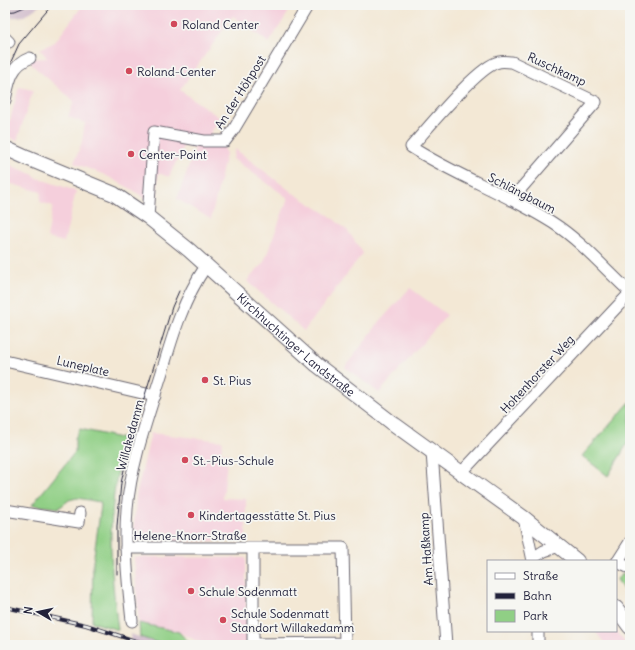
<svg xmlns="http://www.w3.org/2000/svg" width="635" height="650" viewBox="0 0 635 650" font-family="Delius,sans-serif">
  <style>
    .built { fill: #f5cfdc }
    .industrial { fill: #d1bdcc }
    .green { fill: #90cf85; stroke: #597860 }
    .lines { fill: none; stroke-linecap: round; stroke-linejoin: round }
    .minor-casing { stroke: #6b6771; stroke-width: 13 }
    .major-casing { stroke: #6b6771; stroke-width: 16 }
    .minor { stroke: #fff; stroke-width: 11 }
    .major { stroke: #fff; stroke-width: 14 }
    .tram { stroke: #22223b; stroke-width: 1 }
    .rail-casing { stroke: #22223b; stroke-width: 4 }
    .rail { stroke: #f6f6f2; stroke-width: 2.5; stroke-dasharray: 8; stroke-linecap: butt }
    .poi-dot { fill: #d1495b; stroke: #f6f6f2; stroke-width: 1.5 }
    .labels { text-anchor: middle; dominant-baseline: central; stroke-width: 3.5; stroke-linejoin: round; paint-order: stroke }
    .poi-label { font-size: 12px; fill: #22223b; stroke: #f6f6f2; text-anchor: start }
    .street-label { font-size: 12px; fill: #22223b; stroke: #f6f6f2 }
  </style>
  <rect width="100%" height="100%" fill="#f6f6f2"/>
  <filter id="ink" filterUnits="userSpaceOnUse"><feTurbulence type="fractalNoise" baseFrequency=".025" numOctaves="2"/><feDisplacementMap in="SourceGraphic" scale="8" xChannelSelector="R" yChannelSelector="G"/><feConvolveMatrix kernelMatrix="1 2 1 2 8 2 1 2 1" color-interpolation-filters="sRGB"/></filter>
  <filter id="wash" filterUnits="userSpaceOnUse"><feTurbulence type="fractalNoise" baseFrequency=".012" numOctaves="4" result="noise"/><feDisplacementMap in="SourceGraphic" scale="16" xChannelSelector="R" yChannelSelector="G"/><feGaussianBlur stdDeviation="0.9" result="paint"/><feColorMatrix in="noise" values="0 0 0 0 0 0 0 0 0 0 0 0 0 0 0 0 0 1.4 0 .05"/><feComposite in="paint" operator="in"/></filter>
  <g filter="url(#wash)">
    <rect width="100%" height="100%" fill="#f3e8d5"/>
    <g class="built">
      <path d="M83 5H293L269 43 233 16 180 90 220 118 210 134 211 141 223 144 226 154 211 219 177 199 195 149 184 145 169 177 158 173 157 207 133 190 105 175 74 163 82 142 85 123 68 117 74 101 32 65 30 59 47 58 40 49 55 42Z"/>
      <path d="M19 87 33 90 17 141 6 135Z"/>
      <path d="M235 149 293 193 330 216 348 231 363 253 304 331 247 281 264 262 288 198 233 159Z"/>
      <path d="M5 163 32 174 37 178 76 191 64 242 47 238 53 206 40 202 41 192 8 183 5 202Z"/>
      <path d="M410 288 447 315 379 393 345 367 381 320Z"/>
      <path d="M151 433 223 441 221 452 228 453 223 498 246 499V541H133L136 496Z"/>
      <path d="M134 557 246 558V645H205L179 632 139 623Z"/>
      <path d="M616 630 627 645H606L595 631Z"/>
    </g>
    <g class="industrial">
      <path d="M5 5H41L24 16 8 18 5 17Z"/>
      <path d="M130 634 164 645H136L131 643Z"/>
    </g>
    <g class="green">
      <path d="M630 402V439L608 476 582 456Z"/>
      <path d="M80 429 125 439C120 460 115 482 113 503 108 545 113 588 118 630L92 622 93 562 101 506 100 502 77 498 69 500 59 508 32 505 75 452V438Z"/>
      <path d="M622 574 630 579V602L617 579Z"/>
      <path d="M139 623 179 632 191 645H164L140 637Z"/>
    </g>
  </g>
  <g filter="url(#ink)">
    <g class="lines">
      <defs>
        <g id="minor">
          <path d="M5 38 9 42"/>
          <path d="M5 100C9 82 11 65 30 58"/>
          <path d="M511 200 596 102 512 62C508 62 503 61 499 62 479 65 427 129 411 147 456 176 508 194 553 223 581 241 605 269 630 292"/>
          <path d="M148 217 154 132 204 141H225L234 129 308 5"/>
          <path d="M5 361 155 396"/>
          <path d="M432 452 446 645"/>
          <path d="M462 472 630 293"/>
          <path d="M5 510 79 522 80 513"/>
          <path d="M524 518 533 561"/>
          <path d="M126 548H253V644L345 643 343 548H253"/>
          <path d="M533 558 544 551 559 546"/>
          <path d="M617 562 630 568"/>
          <path d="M616 564 630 542"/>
          <path d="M132 621C128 584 124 546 127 509 131 462 148 417 162 372 173 334 184 298 206 266"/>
          <path d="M538 631V645"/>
        </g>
        <g id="major">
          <path id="s1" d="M5 148 27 158 114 194 148 217 189 250 317 365 391 422 524 518 577 561"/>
          <path d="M616 608 630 627"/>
        </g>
      </defs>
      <use href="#minor" class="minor-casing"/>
      <use href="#major" class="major-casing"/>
      <use href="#minor" class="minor"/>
      <use href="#major" class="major"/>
      <g class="tram">
        <path d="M5 12 15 11 29 5"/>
        <path d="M5 84 9 66 19 44 52 5"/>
        <path d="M117 574V526L121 483 130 444 172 307 179 291"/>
      </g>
      <defs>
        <path id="rail" d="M5 607 86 625 148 645"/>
      </defs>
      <use href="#rail" class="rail-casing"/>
      <use href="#rail" class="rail"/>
    </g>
  </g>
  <g class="poi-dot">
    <circle cx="174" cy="24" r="4"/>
    <circle cx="129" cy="71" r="4"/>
    <circle cx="131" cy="154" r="4"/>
    <circle cx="205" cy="380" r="4"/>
    <circle cx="185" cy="460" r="4"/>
    <circle cx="191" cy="515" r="4"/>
    <circle cx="191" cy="591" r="4"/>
    <circle cx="223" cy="620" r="4"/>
  </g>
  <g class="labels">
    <g class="poi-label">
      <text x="182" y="24">Roland Center</text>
      <text x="137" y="71">Roland-Center</text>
      <text x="139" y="154">Center-Point</text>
      <text x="213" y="380">St. Pius</text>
      <text x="193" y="460">St.-Pius-Schule</text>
      <text x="199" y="515">Kindertagesstätte St. Pius</text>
      <text x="199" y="591">Schule Sodenmatt</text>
      <text x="231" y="613">Schule Sodenmatt<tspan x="231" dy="14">Standort Willakedamm</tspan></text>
    </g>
    <g class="street-label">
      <text transform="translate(557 69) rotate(25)">Ruschkamp</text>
      <text transform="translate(240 92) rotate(-58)">An der Höhpost</text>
      <text transform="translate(522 193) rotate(27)">Schlängbaum</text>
      <text stroke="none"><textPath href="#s1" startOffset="355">Kirchhuchtinger Landstraße</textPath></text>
      <text transform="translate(83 366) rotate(13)">Luneplate</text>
      <text transform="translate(537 374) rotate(-47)">Hohenhorster Weg</text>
      <text transform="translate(130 435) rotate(-75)">Willakedamm</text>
      <text x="190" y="535">Helene-Knorr-Straße</text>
      <text transform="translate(426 549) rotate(-94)">Am Haßkamp</text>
    </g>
  </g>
  <rect width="635" height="650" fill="none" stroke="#f6f6f2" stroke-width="20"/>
  <rect x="487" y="560" width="130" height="72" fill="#f6f6f2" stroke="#a1a1a9"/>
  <rect x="495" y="573" width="20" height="6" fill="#ffffff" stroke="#a1a1a9"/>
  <text x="523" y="580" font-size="12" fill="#22223b">Straße</text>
  <rect x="495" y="593" width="20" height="6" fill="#22223b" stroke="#a1a1a9"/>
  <text x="523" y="600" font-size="12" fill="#22223b">Bahn</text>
  <rect x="495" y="610" width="20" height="12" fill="#90cf85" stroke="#a1a1a9"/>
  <text x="523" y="620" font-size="12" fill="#22223b">Park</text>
  <g transform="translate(38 612) rotate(279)" stroke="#f6f6f2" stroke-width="3" paint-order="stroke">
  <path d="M0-3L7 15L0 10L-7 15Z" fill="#22223b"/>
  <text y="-6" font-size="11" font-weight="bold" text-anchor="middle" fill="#22223b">N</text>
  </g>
</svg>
